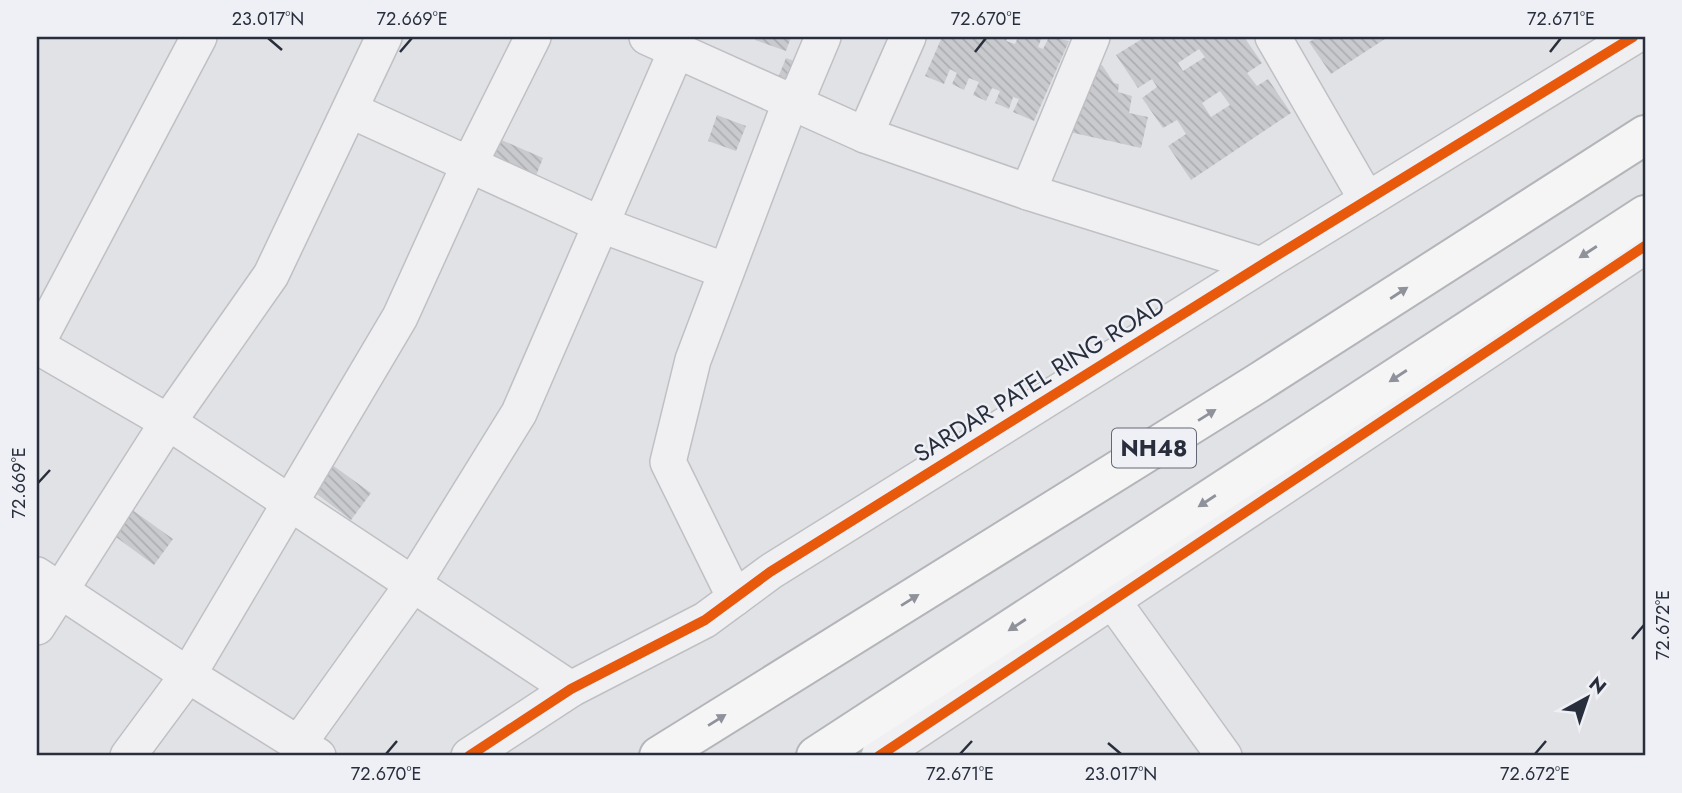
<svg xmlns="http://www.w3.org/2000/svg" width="1682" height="793" viewBox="0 0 1682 793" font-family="Jost,sans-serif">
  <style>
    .building { fill: url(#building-back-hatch); fill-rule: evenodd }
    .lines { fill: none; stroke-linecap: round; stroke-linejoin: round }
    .minor-casing { stroke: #bfc0c3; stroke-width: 38 }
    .highway-casing { stroke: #b3b5b9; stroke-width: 42 }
    .minor { stroke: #f0f0f2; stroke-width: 35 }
    .highway { stroke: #f5f5f6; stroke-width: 38 }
    .cycleway-casing { stroke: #eef0f5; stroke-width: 15 }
    .cycleway { stroke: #e8590c; stroke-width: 10 }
    .oneway { fill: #8f929a }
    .ticks { fill: none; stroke: #292e3d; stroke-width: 2.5 }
    .labels { text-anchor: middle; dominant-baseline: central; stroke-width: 5; stroke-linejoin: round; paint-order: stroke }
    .shield { fill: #eef0f5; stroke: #646874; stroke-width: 2 }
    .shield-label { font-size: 23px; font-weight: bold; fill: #292e3d }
    .street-label { font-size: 24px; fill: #292e3d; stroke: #eef0f5 }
    .neatline { fill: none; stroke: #292e3d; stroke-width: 2.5 }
    .ticks-label { font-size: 18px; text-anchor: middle; fill: #292e3d }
  </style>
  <defs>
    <pattern id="building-back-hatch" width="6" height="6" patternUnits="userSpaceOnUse" patternTransform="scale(1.75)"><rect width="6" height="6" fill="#c9cacd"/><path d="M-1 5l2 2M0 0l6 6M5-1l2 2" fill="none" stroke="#adaeb1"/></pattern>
  </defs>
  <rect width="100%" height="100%" fill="#e1e2e5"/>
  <g class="building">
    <path d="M756 37H791L786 51 755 40Z"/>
    <path d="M942 37H1008L1006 41 1015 44 1018 37H1042L1038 47 1043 49 1049 37 1069 41 1034 121 1013 112 1019 99 1013 97 1009 109 995 103 1000 91 992 88 986 101 973 95 979 82 969 78 964 90 952 84 957 73 950 69 944 84 925 76Z"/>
    <path d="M1145 37H1244L1262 63 1247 73 1257 86 1268 79 1291 113 1191 180 1168 146 1186 134 1177 120 1163 128 1142 98 1157 87 1152 79 1138 88 1116 55ZM1199 49 1205 57 1183 71 1178 63ZM1220 91 1230 105 1211 117 1202 103Z"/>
    <path d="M1318 37H1388L1331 74 1309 42Z"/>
    <path d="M786 58 800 63 790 91 775 85Z"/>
    <path d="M1096 64 1102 65 1114 83 1119 84 1118 92 1132 96 1129 113 1148 117 1141 148 1065 131Z"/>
    <path d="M717 115 746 126 736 151 708 141Z"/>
    <path d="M490 135 543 158 535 178 481 154Z"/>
    <path d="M324 459 371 493 351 520 305 485Z"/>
    <path d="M124 504 173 539 154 565 105 529Z"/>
  </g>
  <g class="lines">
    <defs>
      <g id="minor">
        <path d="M647 37 865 135 1028 192 1261 265"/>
        <path d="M1273 37 1367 200"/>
        <path d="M350 110 602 225 726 271"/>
        <path d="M865 135 908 37"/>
        <path d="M1028 192 1092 37"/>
        <path d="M37 343 199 37"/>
        <path d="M37 346 168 422 571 689"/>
        <path d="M37 575 188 675 128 756"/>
        <path d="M735 598 668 462 693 360 790 103 802 87 823 37"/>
        <path d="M1112 600 1224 756"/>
        <path d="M37 627 168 422 271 275 384 37"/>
        <path d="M299 743 413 584 519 413 677 49"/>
        <path d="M318 756 188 675 400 317 469 165 533 37"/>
        <path d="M469 756 571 689 705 620 770 572 1271 259 1633 37"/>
        <path d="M879 756 1645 246"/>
      </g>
      <g id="highway">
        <path d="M659 756 1258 383 1645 135"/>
        <path d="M816 756 1645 215"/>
      </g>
    </defs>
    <use href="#minor" class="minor-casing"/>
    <use href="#highway" class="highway-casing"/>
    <use href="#minor" class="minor"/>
    <use href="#highway" class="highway"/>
    <defs>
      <g id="cycleway">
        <path d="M469 756 571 689 705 620 770 572 1271 259 1633 37"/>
        <path d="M879 756 1645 246"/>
      </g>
    </defs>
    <use href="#cycleway" class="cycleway-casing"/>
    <use href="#cycleway" class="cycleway"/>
  </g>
  <defs><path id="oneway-solid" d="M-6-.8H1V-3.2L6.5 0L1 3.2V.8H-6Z" transform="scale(1.75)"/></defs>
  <g class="oneway">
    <use href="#oneway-solid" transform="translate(1588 252) rotate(147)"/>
    <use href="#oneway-solid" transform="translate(1399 293) rotate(-33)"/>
    <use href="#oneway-solid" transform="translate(1398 376) rotate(147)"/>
    <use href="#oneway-solid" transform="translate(1207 415) rotate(-32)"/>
    <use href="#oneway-solid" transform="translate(1207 501) rotate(147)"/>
    <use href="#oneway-solid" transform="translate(910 600) rotate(-32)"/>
    <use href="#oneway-solid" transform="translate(1017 625) rotate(147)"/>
    <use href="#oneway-solid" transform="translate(717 720) rotate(-32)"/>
  </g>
  <path class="ticks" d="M268 38 282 50M400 52 412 38M975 52 986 38M1550 52 1561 38M38 483 50 470M1632 639 1644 625M1108 743 1121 754M386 754 397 741M960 754 972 741M1535 754 1546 741"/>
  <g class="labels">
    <rect class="shield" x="1112" y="428.5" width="84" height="39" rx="5"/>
    <g class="shield-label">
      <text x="1154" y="448">NH48</text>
    </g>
    <g class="street-label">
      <text transform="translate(1039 379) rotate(-32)">SARDAR PATEL RING ROAD</text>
    </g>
  </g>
  <rect width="1682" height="793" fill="none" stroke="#eef0f5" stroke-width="77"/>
  <g transform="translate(1587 698) rotate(40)" stroke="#eef0f5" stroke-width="5" paint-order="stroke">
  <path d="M0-5L12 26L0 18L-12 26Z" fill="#292e3d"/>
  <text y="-10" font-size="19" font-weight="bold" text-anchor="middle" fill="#292e3d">N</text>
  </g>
  <rect x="38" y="38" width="1606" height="716" class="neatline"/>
  <g class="ticks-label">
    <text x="268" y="25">23.017°N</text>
    <text x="412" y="25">72.669°E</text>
    <text x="986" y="25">72.670°E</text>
    <text x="1561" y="25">72.671°E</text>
    <text transform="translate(19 483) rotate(-90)" y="6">72.669°E</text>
    <text transform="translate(1663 625) rotate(-90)" y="6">72.672°E</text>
    <text x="386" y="780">72.670°E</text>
    <text x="960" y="780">72.671°E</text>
    <text x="1121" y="780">23.017°N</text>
    <text x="1535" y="780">72.672°E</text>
  </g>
</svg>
